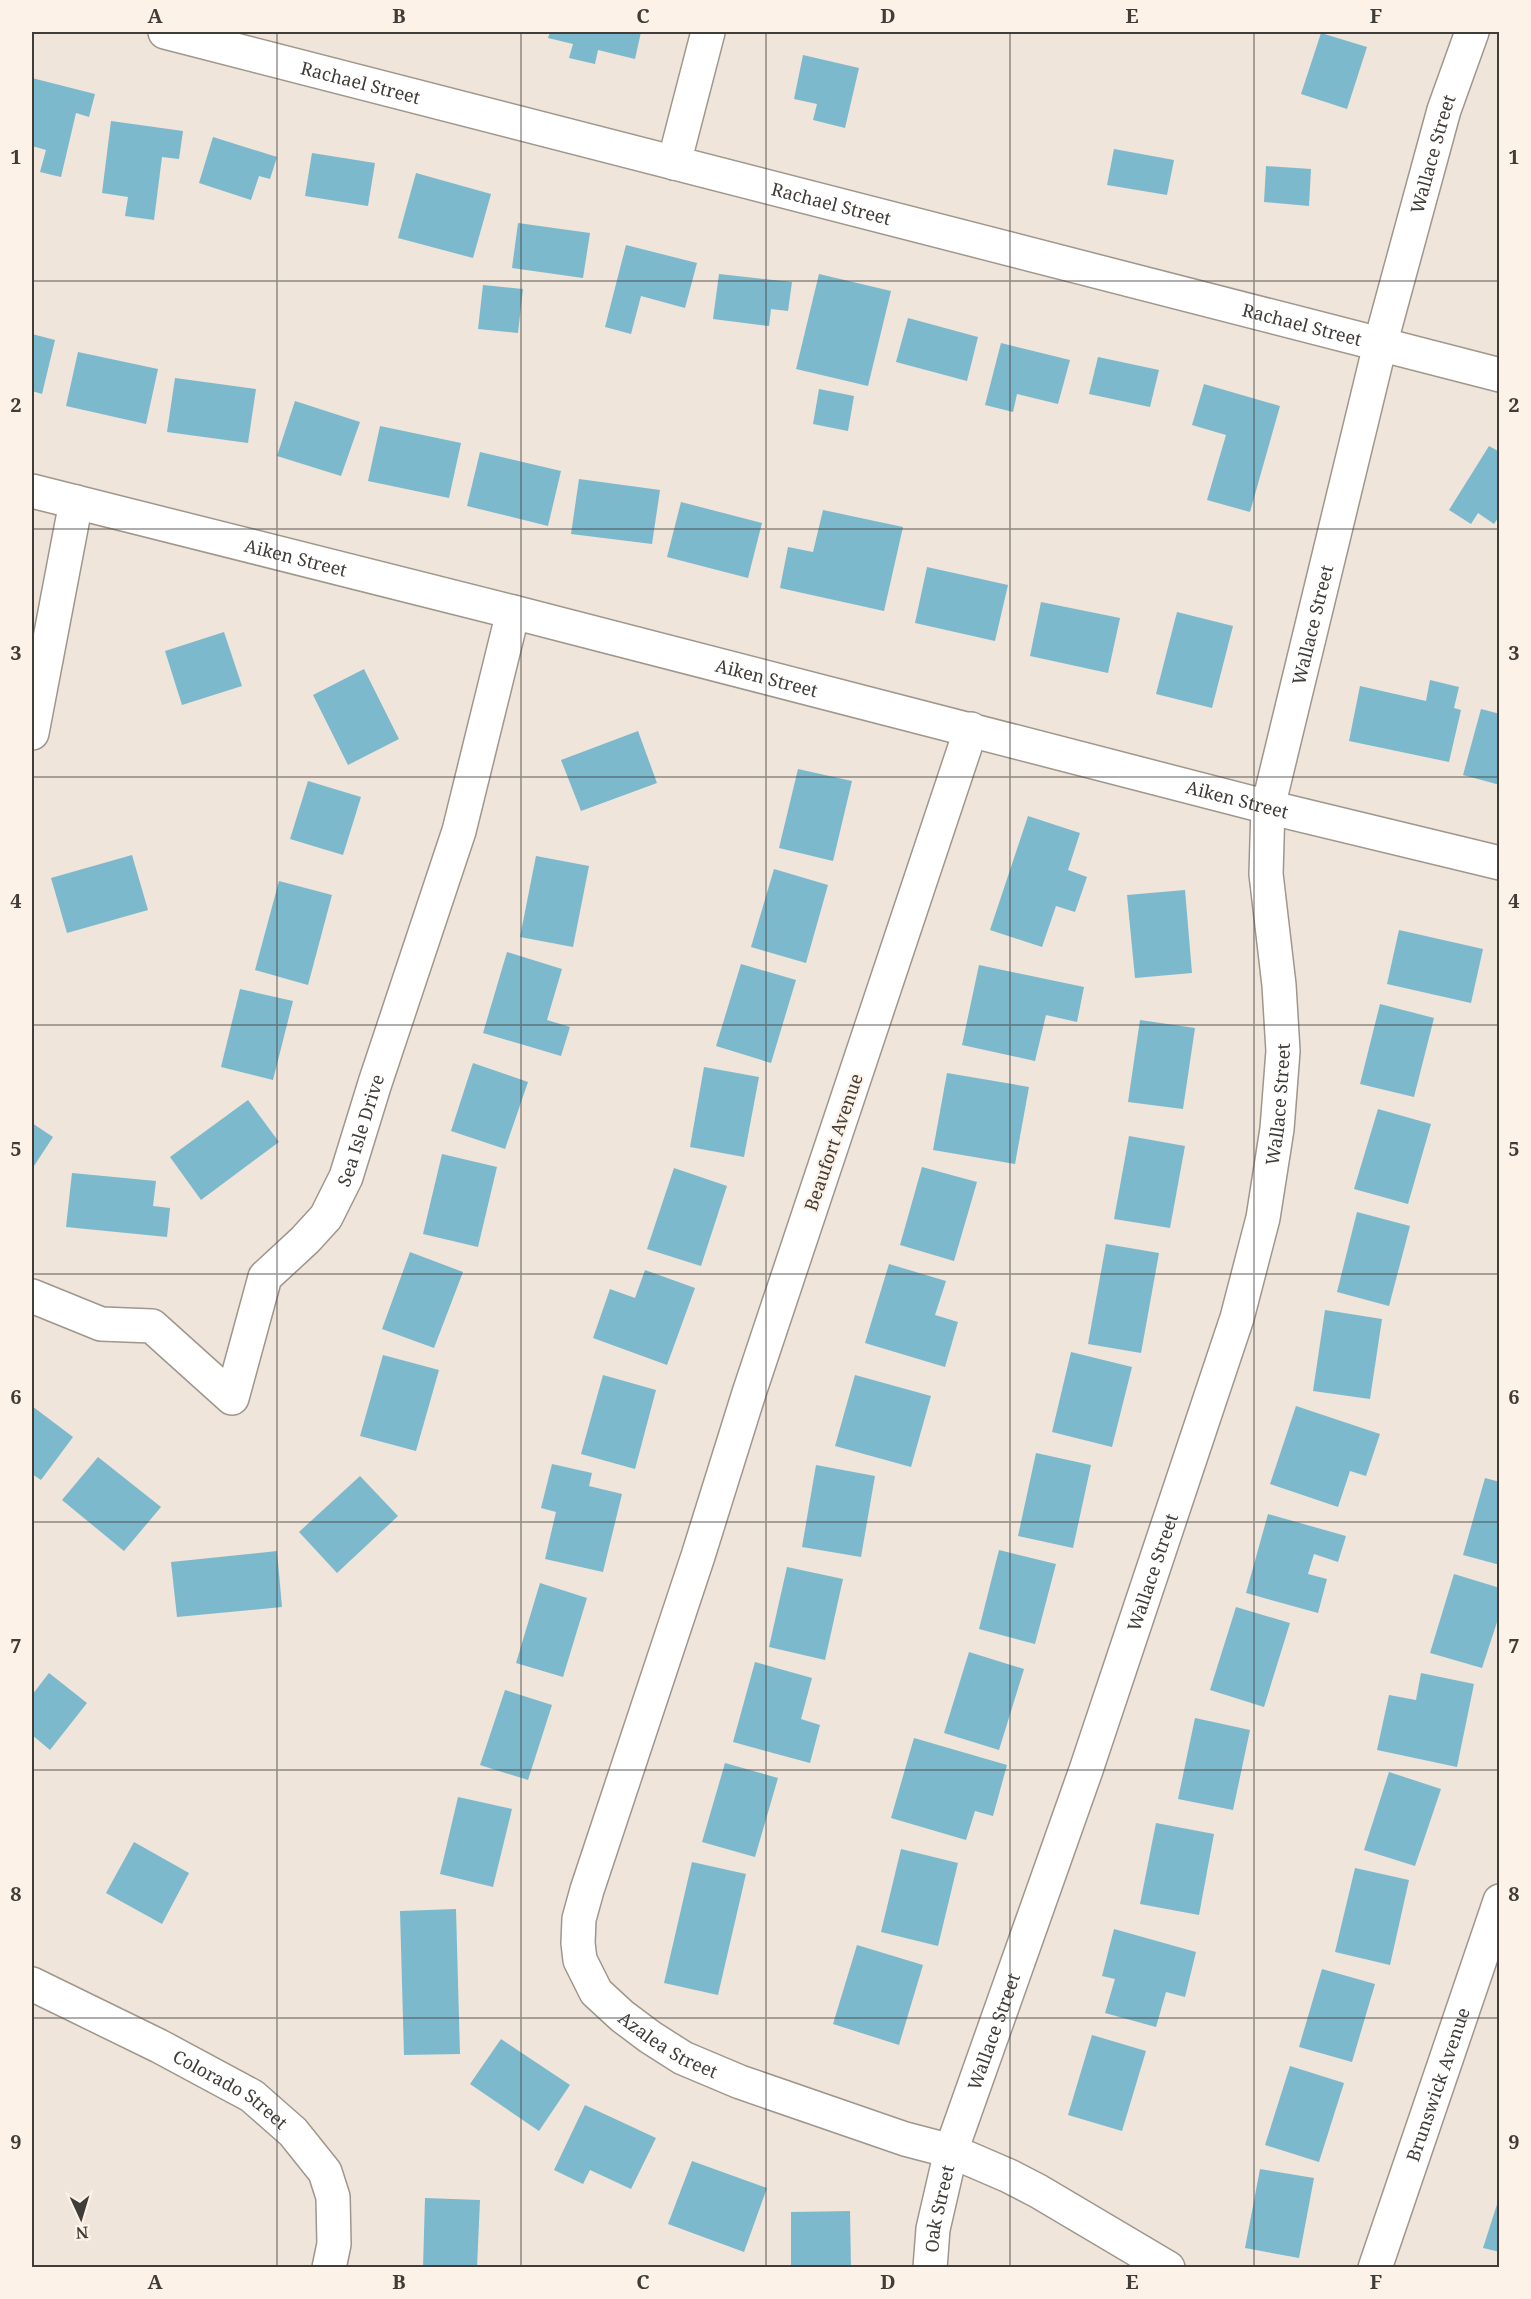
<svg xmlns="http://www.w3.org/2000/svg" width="1531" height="2299" viewBox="0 0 1531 2299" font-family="'Noto Serif',serif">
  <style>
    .building { fill: #7db9cd }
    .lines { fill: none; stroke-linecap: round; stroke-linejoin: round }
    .minor-casing { stroke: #9f968c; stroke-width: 36 }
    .minor { stroke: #fff; stroke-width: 33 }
    .grid { fill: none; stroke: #403c38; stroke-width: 1.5; stroke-opacity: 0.55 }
    .labels { text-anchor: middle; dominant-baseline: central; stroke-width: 4.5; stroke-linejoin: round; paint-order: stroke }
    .street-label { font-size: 18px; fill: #403c38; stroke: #fcf2e7 }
    .neatline { fill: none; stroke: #403c38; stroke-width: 2 }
    .grid-label { font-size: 20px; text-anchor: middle; font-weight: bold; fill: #403c38 }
  </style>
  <rect width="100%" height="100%" fill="#efe5da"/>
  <g class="building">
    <path d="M550 32H641L635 59 598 50 595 64 569 58 573 44 548 38Z"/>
    <path d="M1321 33 1367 47 1347 109 1301 94Z"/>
    <path d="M803 55 859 68 845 128 813 120 817 104 794 99Z"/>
    <path d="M32 78 95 94 89 117 76 113 61 177 40 172 46 150 32 146Z"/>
    <path d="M111 121 183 131 179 159 162 157 154 220 125 216 128 197 102 193Z"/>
    <path d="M213 137 277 157 270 179 259 176 251 200 199 183Z"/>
    <path d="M1114 149 1174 160 1167 195 1107 185Z"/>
    <path d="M312 153 375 163 368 206 305 196Z"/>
    <path d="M1266 166 1311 169 1309 206 1264 202Z"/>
    <path d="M416 173 491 194 473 258 398 238Z"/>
    <path d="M518 223 590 233 583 278 512 268Z"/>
    <path d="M626 245 697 263 685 308 641 296 631 334 605 327Z"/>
    <path d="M719 274 792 282 788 311 771 309 769 326 713 319Z"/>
    <path d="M819 274 891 291 868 386 796 369Z"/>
    <path d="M483 285 523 289 518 333 478 329Z"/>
    <path d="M908 318 978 337 967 381 896 362Z"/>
    <path d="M32 334 55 340 42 394 32 391Z"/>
    <path d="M1001 343 1070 360 1058 404 1017 394 1013 412 985 405Z"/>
    <path d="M78 352 158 369 146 424 66 406Z"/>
    <path d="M1098 357 1159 370 1150 407 1089 394Z"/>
    <path d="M175 378 256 389 248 443 167 432Z"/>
    <path d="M1204 384 1280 406 1250 512 1207 500 1226 435 1192 425Z"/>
    <path d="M819 389 854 396 848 431 813 424Z"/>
    <path d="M295 401 360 422 341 476 277 456Z"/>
    <path d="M380 426 461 443 449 498 368 481Z"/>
    <path d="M1489 446 1500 452V515L1494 524 1478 513 1471 524 1449 510Z"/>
    <path d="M480 452 561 471 548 526 467 506Z"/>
    <path d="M579 479 660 490 652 544 571 534Z"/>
    <path d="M681 502 762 523 748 578 667 557Z"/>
    <path d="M823 510 903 527 884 611 780 588 788 547 813 552Z"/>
    <path d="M927 567 1008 585 995 641 915 623Z"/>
    <path d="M1041 602 1120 618 1108 673 1030 656Z"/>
    <path d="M1177 612 1233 626 1212 708 1156 694Z"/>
    <path d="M224 632 242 686 182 705 165 651Z"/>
    <path d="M364 669 399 739 348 765 313 695Z"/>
    <path d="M1430 680 1459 687 1454 708 1461 710 1449 762 1349 741 1360 686 1426 701Z"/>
    <path d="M1481 709 1500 714V785L1463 775Z"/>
    <path d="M638 731 657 783 581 811 561 760Z"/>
    <path d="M798 769 852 781 833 861 779 848Z"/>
    <path d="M308 781 361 797 343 855 290 839Z"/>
    <path d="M1028 816 1080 833 1068 870 1087 877 1075 912 1056 906 1042 947 990 930Z"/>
    <path d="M132 855 148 910 67 933 51 878Z"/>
    <path d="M536 856 589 866 573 947 520 937Z"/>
    <path d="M774 869 828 885 806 963 751 947Z"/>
    <path d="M279 881 332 895 308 985 255 970Z"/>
    <path d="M1185 890 1192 973 1135 978 1127 895Z"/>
    <path d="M1399 930 1483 949 1471 1003 1387 984Z"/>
    <path d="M507 952 562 969 547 1020 570 1027 561 1056 483 1033Z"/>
    <path d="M741 964 796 980 771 1063 716 1046Z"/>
    <path d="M979 965 1084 987 1077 1022 1046 1015 1035 1061 962 1045Z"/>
    <path d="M240 989 293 1001 273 1080 221 1067Z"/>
    <path d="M1380 1004 1434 1018 1414 1097 1360 1084Z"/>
    <path d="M1140 1020 1195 1028 1183 1109 1128 1102Z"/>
    <path d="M473 1063 528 1082 505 1149 451 1131Z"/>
    <path d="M704 1067 759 1077 744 1157 690 1147Z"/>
    <path d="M947 1073 1029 1087 1015 1164 933 1150Z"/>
    <path d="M248 1100 279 1142 201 1200 170 1157Z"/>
    <path d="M1378 1109 1431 1124 1408 1204 1354 1189Z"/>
    <path d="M32 1123 53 1137 32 1169Z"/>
    <path d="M1129 1136 1185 1146 1170 1228 1114 1219Z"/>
    <path d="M442 1154 497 1167 478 1247 423 1234Z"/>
    <path d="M922 1167 977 1182 954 1261 900 1245Z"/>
    <path d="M674 1168 727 1186 701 1266 647 1249Z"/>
    <path d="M72 1173 156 1181 153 1206 170 1208 167 1237 66 1227Z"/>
    <path d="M1357 1212 1410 1226 1389 1306 1337 1292Z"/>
    <path d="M1106 1244 1159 1253 1141 1353 1088 1344Z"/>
    <path d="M410 1252 463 1272 434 1348 382 1329Z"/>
    <path d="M889 1264 946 1281 935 1315 958 1322 945 1367 865 1343Z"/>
    <path d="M645 1270 695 1288 667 1365 593 1338 610 1289 635 1298Z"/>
    <path d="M1325 1310 1382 1319 1370 1399 1313 1391Z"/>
    <path d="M1071 1352 1132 1367 1112 1447 1052 1432Z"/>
    <path d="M383 1355 439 1370 416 1451 360 1436Z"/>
    <path d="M603 1375 656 1390 635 1469 581 1454Z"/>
    <path d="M855 1375 931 1396 911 1467 835 1446Z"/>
    <path d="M32 1406 73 1437 41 1480 32 1474Z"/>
    <path d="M1296 1406 1380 1434 1366 1476 1350 1471 1338 1507 1270 1484Z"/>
    <path d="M1036 1453 1091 1465 1073 1548 1018 1536Z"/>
    <path d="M98 1457 161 1507 124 1551 62 1500Z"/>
    <path d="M552 1464 592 1473 589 1486 622 1494 603 1572 545 1559 556 1512 541 1508Z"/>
    <path d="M816 1465 875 1476 861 1557 802 1547Z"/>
    <path d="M360 1476 398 1516 337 1573 299 1532Z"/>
    <path d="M1485 1478 1500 1482V1565L1463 1555Z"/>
    <path d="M1268 1514 1346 1536 1338 1562 1314 1554 1308 1574 1327 1579 1318 1613 1246 1593Z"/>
    <path d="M999 1550 1056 1564 1035 1644 979 1629Z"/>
    <path d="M277 1551 282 1607 177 1617 171 1562Z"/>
    <path d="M787 1567 843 1579 825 1660 769 1647Z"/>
    <path d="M1454 1574 1500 1588V1613L1482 1668 1430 1653Z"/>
    <path d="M540 1583 587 1598 563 1677 516 1663Z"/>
    <path d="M1236 1607 1290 1623 1264 1707 1210 1690Z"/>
    <path d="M969 1652 1024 1669 999 1750 944 1733Z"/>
    <path d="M755 1662 812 1678 801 1719 820 1725 810 1763 733 1742Z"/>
    <path d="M49 1673 87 1703 50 1750 32 1735V1695Z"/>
    <path d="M1421 1673 1474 1684 1457 1767 1377 1750 1389 1695 1416 1700Z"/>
    <path d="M505 1690 552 1705 528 1780 480 1765Z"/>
    <path d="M1195 1718 1250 1730 1233 1810 1178 1799Z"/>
    <path d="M914 1738 1007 1765 993 1816 975 1811 966 1840 891 1818Z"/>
    <path d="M725 1763 778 1778 755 1857 702 1842Z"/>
    <path d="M1389 1772 1441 1789 1415 1866 1364 1850Z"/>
    <path d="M458 1797 512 1809 493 1887 440 1874Z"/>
    <path d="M1156 1823 1214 1834 1199 1915 1140 1904Z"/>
    <path d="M134 1842 189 1873 162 1924 106 1893Z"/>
    <path d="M901 1849 958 1863 938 1946 881 1932Z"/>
    <path d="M692 1862 746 1874 718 1995 664 1983Z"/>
    <path d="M1355 1868 1409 1880 1390 1965 1335 1952Z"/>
    <path d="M456 1909 460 2054 404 2055 400 1911Z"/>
    <path d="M1114 1929 1196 1952 1185 1997 1166 1992 1156 2027 1105 2013 1115 1979 1102 1976Z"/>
    <path d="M857 1945 923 1965 899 2045 833 2024Z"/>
    <path d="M1322 1969 1375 1984 1352 2062 1299 2047Z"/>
    <path d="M1092 2035 1146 2051 1122 2131 1068 2115Z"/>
    <path d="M501 2039 570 2085 539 2131 470 2084Z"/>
    <path d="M1290 2066 1344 2083 1319 2162 1265 2145Z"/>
    <path d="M585 2105 656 2138 631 2189 590 2170 583 2184 554 2170Z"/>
    <path d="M692 2161 767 2188 744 2252 668 2224Z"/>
    <path d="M1260 2169 1314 2178 1299 2258 1245 2248Z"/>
    <path d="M1500 2195V2252L1483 2248Z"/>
    <path d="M425 2198 480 2200 477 2268H423Z"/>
    <path d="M850 2211 851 2268H791V2212Z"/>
  </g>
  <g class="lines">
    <defs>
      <g id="minor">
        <path id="s1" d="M165 32 1500 375"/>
        <path d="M674 163 708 32"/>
        <path id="s2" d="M32 491 513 612 1268 807 1500 863"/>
        <path id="s3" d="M971 729 749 1393 698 1556 587 1890 579 1919 578 1943 580 1960 596 1992 622 2016 650 2037 683 2058 740 2082 905 2139 951 2151 1009 2176 1038 2191 1168 2268"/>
        <path d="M32 733 76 502"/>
        <path id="s4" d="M32 1296 101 1324 152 1326 232 1398 265 1277 305 1240 326 1217 346 1177 375 1083 459 831 513 612"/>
        <path id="s5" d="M32 1984 159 2046 252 2096 293 2132 325 2172 333 2197 334 2244 329 2268"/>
        <path id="s6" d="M930 2268 933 2229 951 2151 1086 1770 1237 1318 1263 1218 1277 1129 1283 1051 1279 985 1266 874 1268 807 1380 345 1444 110 1472 32"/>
        <path id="s7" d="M1375 2268 1500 1901"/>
      </g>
    </defs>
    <use href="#minor" class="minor-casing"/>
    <use href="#minor" class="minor"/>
  </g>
  <path class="grid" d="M277 32V2268M521 32V2268M766 32V2268M1010 32V2268M1254 32V2268M32 281H1500M32 529H1500M32 777H1500M32 1025H1500M32 1274H1500M32 1522H1500M32 1770H1500M32 2018H1500"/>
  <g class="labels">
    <g class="street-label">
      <text stroke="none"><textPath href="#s1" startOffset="202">Rachael Street</textPath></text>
      <text stroke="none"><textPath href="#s6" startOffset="2190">Wallace Street</textPath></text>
      <text stroke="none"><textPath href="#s1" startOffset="688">Rachael Street</textPath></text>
      <text stroke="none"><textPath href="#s1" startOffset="1174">Rachael Street</textPath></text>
      <text stroke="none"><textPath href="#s2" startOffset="272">Aiken Street</textPath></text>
      <text stroke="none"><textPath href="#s6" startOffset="1704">Wallace Street</textPath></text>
      <text stroke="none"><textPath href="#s2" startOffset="758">Aiken Street</textPath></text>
      <text stroke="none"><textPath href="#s2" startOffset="1244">Aiken Street</textPath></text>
      <text stroke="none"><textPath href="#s6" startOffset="1218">Wallace Street</textPath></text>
      <text stroke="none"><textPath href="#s4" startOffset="538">Sea Isle Drive</textPath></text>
      <text transform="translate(833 1142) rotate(-71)">Beaufort Avenue</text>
      <text stroke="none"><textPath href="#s6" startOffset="732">Wallace Street</textPath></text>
      <text stroke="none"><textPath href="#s6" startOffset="246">Wallace Street</textPath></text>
      <text stroke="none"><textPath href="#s3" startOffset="1420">Azalea Street</textPath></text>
      <text stroke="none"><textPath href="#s7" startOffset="194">Brunswick Avenue</textPath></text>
      <text stroke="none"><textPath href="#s5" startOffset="225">Colorado Street</textPath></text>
      <text stroke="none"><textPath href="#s6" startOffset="60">Oak Street</textPath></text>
    </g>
  </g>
  <rect width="1531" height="2299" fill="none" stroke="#fcf2e7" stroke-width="66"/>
  <g transform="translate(81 2218) rotate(176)" stroke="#fcf2e7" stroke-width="4.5" paint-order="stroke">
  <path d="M0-4.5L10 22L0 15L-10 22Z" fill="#403c38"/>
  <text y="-9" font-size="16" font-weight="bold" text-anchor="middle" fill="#403c38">N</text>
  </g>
  <rect x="33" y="33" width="1465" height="2233" class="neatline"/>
  <g class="grid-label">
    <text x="155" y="23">A</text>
    <text x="399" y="23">B</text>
    <text x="643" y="23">C</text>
    <text x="888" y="23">D</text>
    <text x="1132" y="23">E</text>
    <text x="1376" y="23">F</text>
    <text x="16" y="164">1</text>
    <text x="1514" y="164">1</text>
    <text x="16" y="412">2</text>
    <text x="1514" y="412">2</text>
    <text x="16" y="660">3</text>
    <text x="1514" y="660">3</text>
    <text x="16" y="908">4</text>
    <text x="1514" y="908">4</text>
    <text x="16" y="1156">5</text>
    <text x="1514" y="1156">5</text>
    <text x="16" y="1404">6</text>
    <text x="1514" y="1404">6</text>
    <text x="16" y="1653">7</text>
    <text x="1514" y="1653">7</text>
    <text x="16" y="1901">8</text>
    <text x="1514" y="1901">8</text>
    <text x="16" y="2149">9</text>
    <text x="1514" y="2149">9</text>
    <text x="155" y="2289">A</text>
    <text x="399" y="2289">B</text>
    <text x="643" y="2289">C</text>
    <text x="888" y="2289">D</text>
    <text x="1132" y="2289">E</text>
    <text x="1376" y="2289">F</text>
  </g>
</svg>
